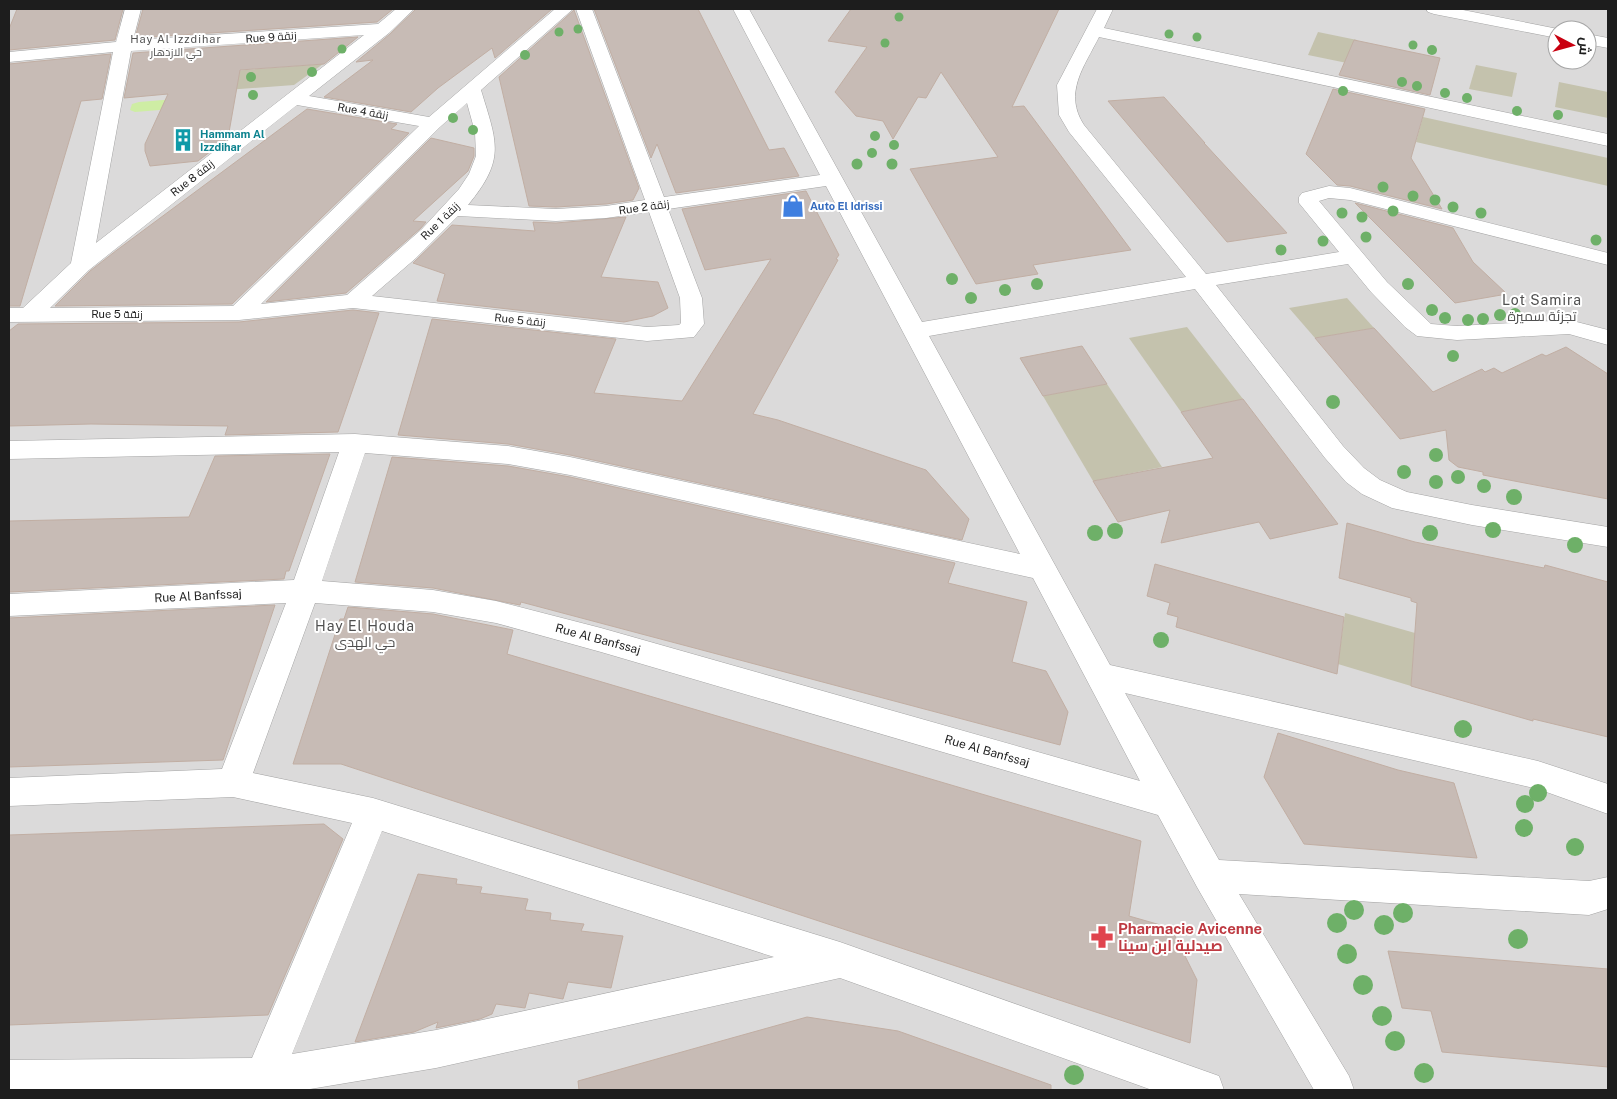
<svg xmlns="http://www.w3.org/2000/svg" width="1617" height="1099" viewBox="0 0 1617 1099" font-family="'Public Sans',Cairo,sans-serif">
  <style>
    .residential { fill: #dbdada; fill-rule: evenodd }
    .construction { fill: #c4c2ad }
    .grass { fill: #ceeda4 }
    .building { fill: #c7bbb5; stroke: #c1aea3 }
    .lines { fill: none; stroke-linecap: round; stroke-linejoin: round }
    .street-casing { stroke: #a4a4a4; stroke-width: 1 }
    .street { fill: #fff; fill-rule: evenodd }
    .tree { fill: #6eb068 }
    .labels { text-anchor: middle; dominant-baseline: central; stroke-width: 4; stroke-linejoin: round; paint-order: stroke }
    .far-street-label { font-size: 11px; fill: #1d1d1d; stroke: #fff }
    .far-neighbourhood-label { font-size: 11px; letter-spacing: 1px; fill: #505050; stroke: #fff }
    .far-culture-label { font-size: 11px; font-weight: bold; fill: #0d838f; stroke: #fff; text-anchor: start }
    .far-shop-label { font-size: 11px; font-weight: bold; fill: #366cbe; stroke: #fff; text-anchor: start }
    .street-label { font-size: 12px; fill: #1d1d1d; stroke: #fff }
    .neighbourhood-label { font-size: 14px; letter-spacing: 1px; fill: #505050; stroke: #fff }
    .near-health-label { font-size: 15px; font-weight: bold; fill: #be3a42; stroke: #fff; text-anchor: start }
  </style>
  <rect width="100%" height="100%" fill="#efe9e2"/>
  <path class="residential" d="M9 9H1608V1090H9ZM1557 30H1587V60H1557Z"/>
  <g class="construction">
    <path d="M1318 32 1357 40 1347 63 1308 55Z"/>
    <path d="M323 64 294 85 226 90 232 71Z"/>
    <path d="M1476 65 1517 73 1512 97 1469 89Z"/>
    <path d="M1559 82 1608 92V118L1555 107Z"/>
    <path d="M1423 117 1608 158V186L1416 142Z"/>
    <path d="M1347 298 1374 328 1315 338 1289 308Z"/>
    <path d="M1187 327 1243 399 1181 412 1129 338Z"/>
    <path d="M1107 384 1162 467 1093 481 1043 396Z"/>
    <path d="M1345 613 1415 633 1411 686 1338 664Z"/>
  </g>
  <path class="grass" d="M212 96 209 106 135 112 130 110 132 104 139 102Z"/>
  <g class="building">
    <path d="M17 9H123L115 40 9 50V29Z"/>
    <path d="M143 9H393L377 22 135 38Z"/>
    <path d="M416 9H552L495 58 492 48 438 88 411 112 324 97 373 60 356 62 390 34Z"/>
    <path d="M594 9H698L769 150 784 148 799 176 676 193 657 144 651 158Z"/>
    <path d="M851 9H1059L1012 107 1024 106 1131 250 1033 265 1038 274 976 284 910 169 998 157 941 72 926 98 918 97 893 139 883 121 856 116 835 92 867 47 828 41Z"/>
    <path d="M574 10 639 188 633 200 606 204 556 207 529 206 499 77Z"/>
    <path d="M358 37 324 64 240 70 228 138 198 161 150 166 145 151V144L168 94 124 98 133 53Z"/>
    <path d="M1354 40 1440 58 1430 95 1339 75Z"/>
    <path d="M111 54 102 99 81 101 20 306H9V64Z"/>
    <path d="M1333 89 1425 109 1411 158 1442 209 1350 186 1337 185 1306 154Z"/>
    <path d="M1164 97 1205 143H1204L1287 233 1227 242 1108 101Z"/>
    <path d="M307 109 397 124 391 129 409 133 232 304 55 306 90 271 117 250Z"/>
    <path d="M431 138 474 148V156L468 171 413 221 426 222 421 228 346 293 266 302Z"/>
    <path d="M806 191 839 255 836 259 838 260 753 414 778 420 926 470 969 519 962 540 570 455 508 444 398 435 432 319 616 339 594 393 682 401 771 259 705 270 682 209Z"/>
    <path d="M1355 203 1453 228 1473 262 1507 294 1455 303Z"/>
    <path d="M626 217 601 277 658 282 668 308 653 316 624 322 437 301 445 274 413 263 452 225 535 231 533 222 556 223Z"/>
    <path d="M353 310 379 313 338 432 225 435 228 426 91 424 9 426V331L18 324 239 322Z"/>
    <path d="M1374 328 1433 392 1482 369 1485 372 1494 368 1502 373 1542 354 1546 356 1566 347 1608 374V499L1483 475V472L1458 467 1449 460 1446 430 1400 439 1315 338Z"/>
    <path d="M1082 346 1107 384 1043 396 1020 358Z"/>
    <path d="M1243 399 1338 524 1270 539 1259 522 1161 543 1170 510 1118 522 1093 481 1213 458 1181 412Z"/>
    <path d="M330 454 289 571H286L284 579 9 592V521L189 517 215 456Z"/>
    <path d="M392 457 508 466 570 477 955 563 948 583 1027 602 1012 662 1046 671 1068 712 1060 745 521 602 520 605 433 588 355 582Z"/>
    <path d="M1347 523 1415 542 1544 568 1545 565 1608 582V737L1533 719V721L1411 686 1417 603 1411 601V598L1339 578Z"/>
    <path d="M1155 564 1344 617 1337 674 1176 627 1178 617 1167 614 1170 603 1147 596Z"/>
    <path d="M275 605 223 760 9 767V618Z"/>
    <path d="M348 607 433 614 513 630 507 654 1141 841 1129 916 1171 928 1197 980 1190 1043 341 764H293L340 619H344Z"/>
    <path d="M1278 733 1398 770 1454 783 1477 858 1304 844 1264 777Z"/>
    <path d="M324 824 343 839 268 1015 9 1025V835Z"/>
    <path d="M418 874 457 879 456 884 482 887 480 893 528 899 525 910 551 913 550 920 584 924 581 931 623 936 611 988 568 982 563 999 529 993 525 1008 496 1004 492 1014 480 1019 436 1028 438 1022 414 1032 355 1042Z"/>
    <path d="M1388 951 1608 969V1067L1442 1052 1431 1011 1402 1008Z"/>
    <path d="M807 1017 898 1031 1051 1085V1090H579L578 1081Z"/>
  </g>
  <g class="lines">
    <defs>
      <g id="street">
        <path d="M125 9H141L133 40 378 24 396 9H414L389 33 309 96 429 117 555 9H573L481 90C497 143 506 159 468 205L556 209 606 206 645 200 576 9H592L664 197 820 175 733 9H749L922 322 1186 277 1069 132 1059 115 1057 85 1097 9H1113L1104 28 1608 134V146L1099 37C1084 67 1063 93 1084 125L1206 274 1339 252 1299 203V197L1302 193 1329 186 1350 188 1608 253V265L1350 200 1329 198 1319 201 1387 282 1431 324 1457 326 1569 320 1608 330V345L1569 334 1457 340 1417 336 1405 327 1371 292 1348 264 1216 285 1343 446 1364 468 1380 480 1407 492 1472 505 1608 527V547L1472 525 1392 508 1362 494 1346 482 1325 458 1195 289 929 336 1110 665 1538 761 1608 784V814L1538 789 1125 693 1219 860 1589 881 1608 877V909L1589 915 1239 894 1349 1076 1354 1090H1314L1197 887 1158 815 601 652 496 623 433 612 315 603 253 773 373 798 840 942 1205 1071 1219 1076 1224 1090H1152L840 978 436 1068 304 1090H9V1060L252 1058 352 823 233 797 9 806V778L222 769 286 603 9 616V594L294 580 339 452 9 459V441L355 434 508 446 570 457 1020 554 826 186 668 209 702 298 704 324 694 337 647 341 353 308 239 320 9 322V308H23L71 263 113 52 9 62V52L116 42ZM364 35 96 243 131 51ZM467 103 475 132 476 156 469 174 459 189 422 229 347 295 261 304 440 127ZM297 105 419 126 233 306 50 308 89 270ZM649 212 680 298 681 323 679 325 647 327 372 296 416 258 458 216 556 221 606 218ZM365 453 508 464 570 475 1033 578 1140 781 601 628 496 601 433 590 322 581ZM382 831 774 957 436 1030 292 1054Z"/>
        <path d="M1426 9H1458L1563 30H1557V38L1434 14 1428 12Z"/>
        <path d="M1587 34 1608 38V48L1587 44Z"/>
      </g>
    </defs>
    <use href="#street" class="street-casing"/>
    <use href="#street" class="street"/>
  </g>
  <g class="tree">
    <circle cx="899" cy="17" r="4.5"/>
    <circle cx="578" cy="29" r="4.5"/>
    <circle cx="559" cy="32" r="4.5"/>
    <circle cx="1169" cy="34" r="4.5"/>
    <circle cx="1197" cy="37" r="4.5"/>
    <circle cx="885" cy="43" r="4.5"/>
    <circle cx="1413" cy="45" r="4.5"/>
    <circle cx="342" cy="49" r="4.5"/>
    <circle cx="1432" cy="50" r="5"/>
    <circle cx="525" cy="55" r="5"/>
    <circle cx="312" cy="72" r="5"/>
    <circle cx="251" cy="77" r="5"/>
    <circle cx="1402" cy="82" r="5"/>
    <circle cx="1417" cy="86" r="5"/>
    <circle cx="1343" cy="91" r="5"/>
    <circle cx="1445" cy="93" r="5"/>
    <circle cx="253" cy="95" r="5"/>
    <circle cx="1467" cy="98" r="5"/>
    <circle cx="1517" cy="111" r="5"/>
    <circle cx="1558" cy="115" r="5"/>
    <circle cx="453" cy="118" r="5"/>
    <circle cx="473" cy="130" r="5"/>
    <circle cx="875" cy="136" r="5"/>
    <circle cx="894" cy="145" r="5"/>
    <circle cx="872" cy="153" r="5"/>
    <circle cx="857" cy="164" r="5.5"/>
    <circle cx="892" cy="164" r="5.5"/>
    <circle cx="1383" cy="187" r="5.5"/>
    <circle cx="1413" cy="196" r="5.5"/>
    <circle cx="1435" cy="200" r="5.5"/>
    <circle cx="1453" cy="207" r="5.5"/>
    <circle cx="1393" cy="211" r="5.5"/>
    <circle cx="1342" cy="213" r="5.5"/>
    <circle cx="1481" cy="213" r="5.5"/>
    <circle cx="1362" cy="217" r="5.5"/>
    <circle cx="1366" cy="237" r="5.5"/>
    <circle cx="1596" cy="240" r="5.5"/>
    <circle cx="1323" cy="241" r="5.5"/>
    <circle cx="1281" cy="250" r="5.5"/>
    <circle cx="952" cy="279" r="6"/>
    <circle cx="1037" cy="284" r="6"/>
    <circle cx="1408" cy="284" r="6"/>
    <circle cx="1005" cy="290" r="6"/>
    <circle cx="971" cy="298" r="6"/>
    <circle cx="1432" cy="310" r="6"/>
    <circle cx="1515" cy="314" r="6"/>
    <circle cx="1500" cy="315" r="6"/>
    <circle cx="1445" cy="318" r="6"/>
    <circle cx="1483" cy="319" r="6"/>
    <circle cx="1468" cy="320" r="6"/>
    <circle cx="1453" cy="356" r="6"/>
    <circle cx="1333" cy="402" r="7"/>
    <circle cx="1436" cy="455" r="7"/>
    <circle cx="1404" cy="472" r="7"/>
    <circle cx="1458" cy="477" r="7"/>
    <circle cx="1436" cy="482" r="7"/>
    <circle cx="1484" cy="486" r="7"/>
    <circle cx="1514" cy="497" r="8"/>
    <circle cx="1493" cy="530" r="8"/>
    <circle cx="1115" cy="531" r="8"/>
    <circle cx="1095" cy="533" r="8"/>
    <circle cx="1430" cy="533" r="8"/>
    <circle cx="1575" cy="545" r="8"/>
    <circle cx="1161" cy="640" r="8"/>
    <circle cx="1463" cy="729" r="9"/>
    <circle cx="1538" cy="793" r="9"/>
    <circle cx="1525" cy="804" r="9"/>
    <circle cx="1524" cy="828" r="9"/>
    <circle cx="1575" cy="847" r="9"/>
    <circle cx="1354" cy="910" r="10"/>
    <circle cx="1403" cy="913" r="10"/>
    <circle cx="1337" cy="923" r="10"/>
    <circle cx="1384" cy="925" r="10"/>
    <circle cx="1518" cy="939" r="10"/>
    <circle cx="1347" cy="954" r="10"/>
    <circle cx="1363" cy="985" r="10"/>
    <circle cx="1382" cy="1016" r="10"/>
    <circle cx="1395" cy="1041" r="10"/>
    <circle cx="1424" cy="1073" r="10"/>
    <circle cx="1074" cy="1075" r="10"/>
  </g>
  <defs>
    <symbol id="building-bare" viewBox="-9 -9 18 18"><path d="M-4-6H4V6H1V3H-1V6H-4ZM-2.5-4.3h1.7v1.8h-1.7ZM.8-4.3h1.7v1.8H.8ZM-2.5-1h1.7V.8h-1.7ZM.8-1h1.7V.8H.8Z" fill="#0f9aa8" stroke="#fff" stroke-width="2.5" paint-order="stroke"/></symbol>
    <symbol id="shop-bare" viewBox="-9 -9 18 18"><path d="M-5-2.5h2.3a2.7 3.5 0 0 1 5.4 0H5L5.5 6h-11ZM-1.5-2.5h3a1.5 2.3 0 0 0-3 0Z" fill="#3f7fe0" stroke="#fff" stroke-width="2.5" paint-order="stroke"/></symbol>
    <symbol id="pharmacy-bare" viewBox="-9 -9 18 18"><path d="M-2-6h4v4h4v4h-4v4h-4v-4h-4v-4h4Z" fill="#e0444e" stroke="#fff" stroke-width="2.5" paint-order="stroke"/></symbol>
  </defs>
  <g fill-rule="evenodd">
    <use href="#building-bare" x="167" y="124" width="32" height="32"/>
    <use href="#shop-bare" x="777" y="190" width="32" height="32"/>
    <use href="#pharmacy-bare" x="1086" y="921" width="32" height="32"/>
  </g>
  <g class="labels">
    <g class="far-street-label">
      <text transform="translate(271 37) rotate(-4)">Rue 9 زنقة</text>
      <text transform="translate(363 111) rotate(10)">Rue 4 زنقة</text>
      <text transform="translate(192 178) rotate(-38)">Rue 8 زنقة</text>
      <text transform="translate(644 207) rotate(-8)">Rue 2 زنقة</text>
      <text transform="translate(440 221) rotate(-44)">Rue 1 زنقة</text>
      <text x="117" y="314">Rue 5 زنقة</text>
      <text transform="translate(520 320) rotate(6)">Rue 5 زنقة</text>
    </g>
    <g class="far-neighbourhood-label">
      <text x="176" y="39">Hay Al Izzdihar<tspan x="176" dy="13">حي الازدهار</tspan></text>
    </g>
    <g class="far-culture-label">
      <text x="200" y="134">Hammam Al<tspan x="200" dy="13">Izzdihar</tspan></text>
    </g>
    <g class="far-shop-label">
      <text x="810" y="206">Auto El Idrissi</text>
    </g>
    <g class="street-label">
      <text transform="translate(198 596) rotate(-3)">Rue Al Banfssaj</text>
      <text transform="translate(598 639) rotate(15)">Rue Al Banfssaj</text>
      <text transform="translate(987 751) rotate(16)">Rue Al Banfssaj</text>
    </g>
    <g class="neighbourhood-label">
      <text x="1542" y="300">Lot Samira<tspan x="1542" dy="16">تجزئة سميرة</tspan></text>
      <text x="365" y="626">Hay El Houda<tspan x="365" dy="16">حي الهدى</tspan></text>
    </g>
    <g class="near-health-label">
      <text x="1118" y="928">Pharmacie Avicenne<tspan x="1118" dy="17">صيدلية ابن سينا</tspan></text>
    </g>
  </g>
  <rect width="1617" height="1099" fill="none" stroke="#1d1d1d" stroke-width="20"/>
  <g transform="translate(1572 45) rotate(96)"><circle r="24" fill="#ffffff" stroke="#a5a5a5"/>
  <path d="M0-4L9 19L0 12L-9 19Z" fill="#c90010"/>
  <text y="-8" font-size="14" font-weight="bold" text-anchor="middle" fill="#1d1d1d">ش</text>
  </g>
</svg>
